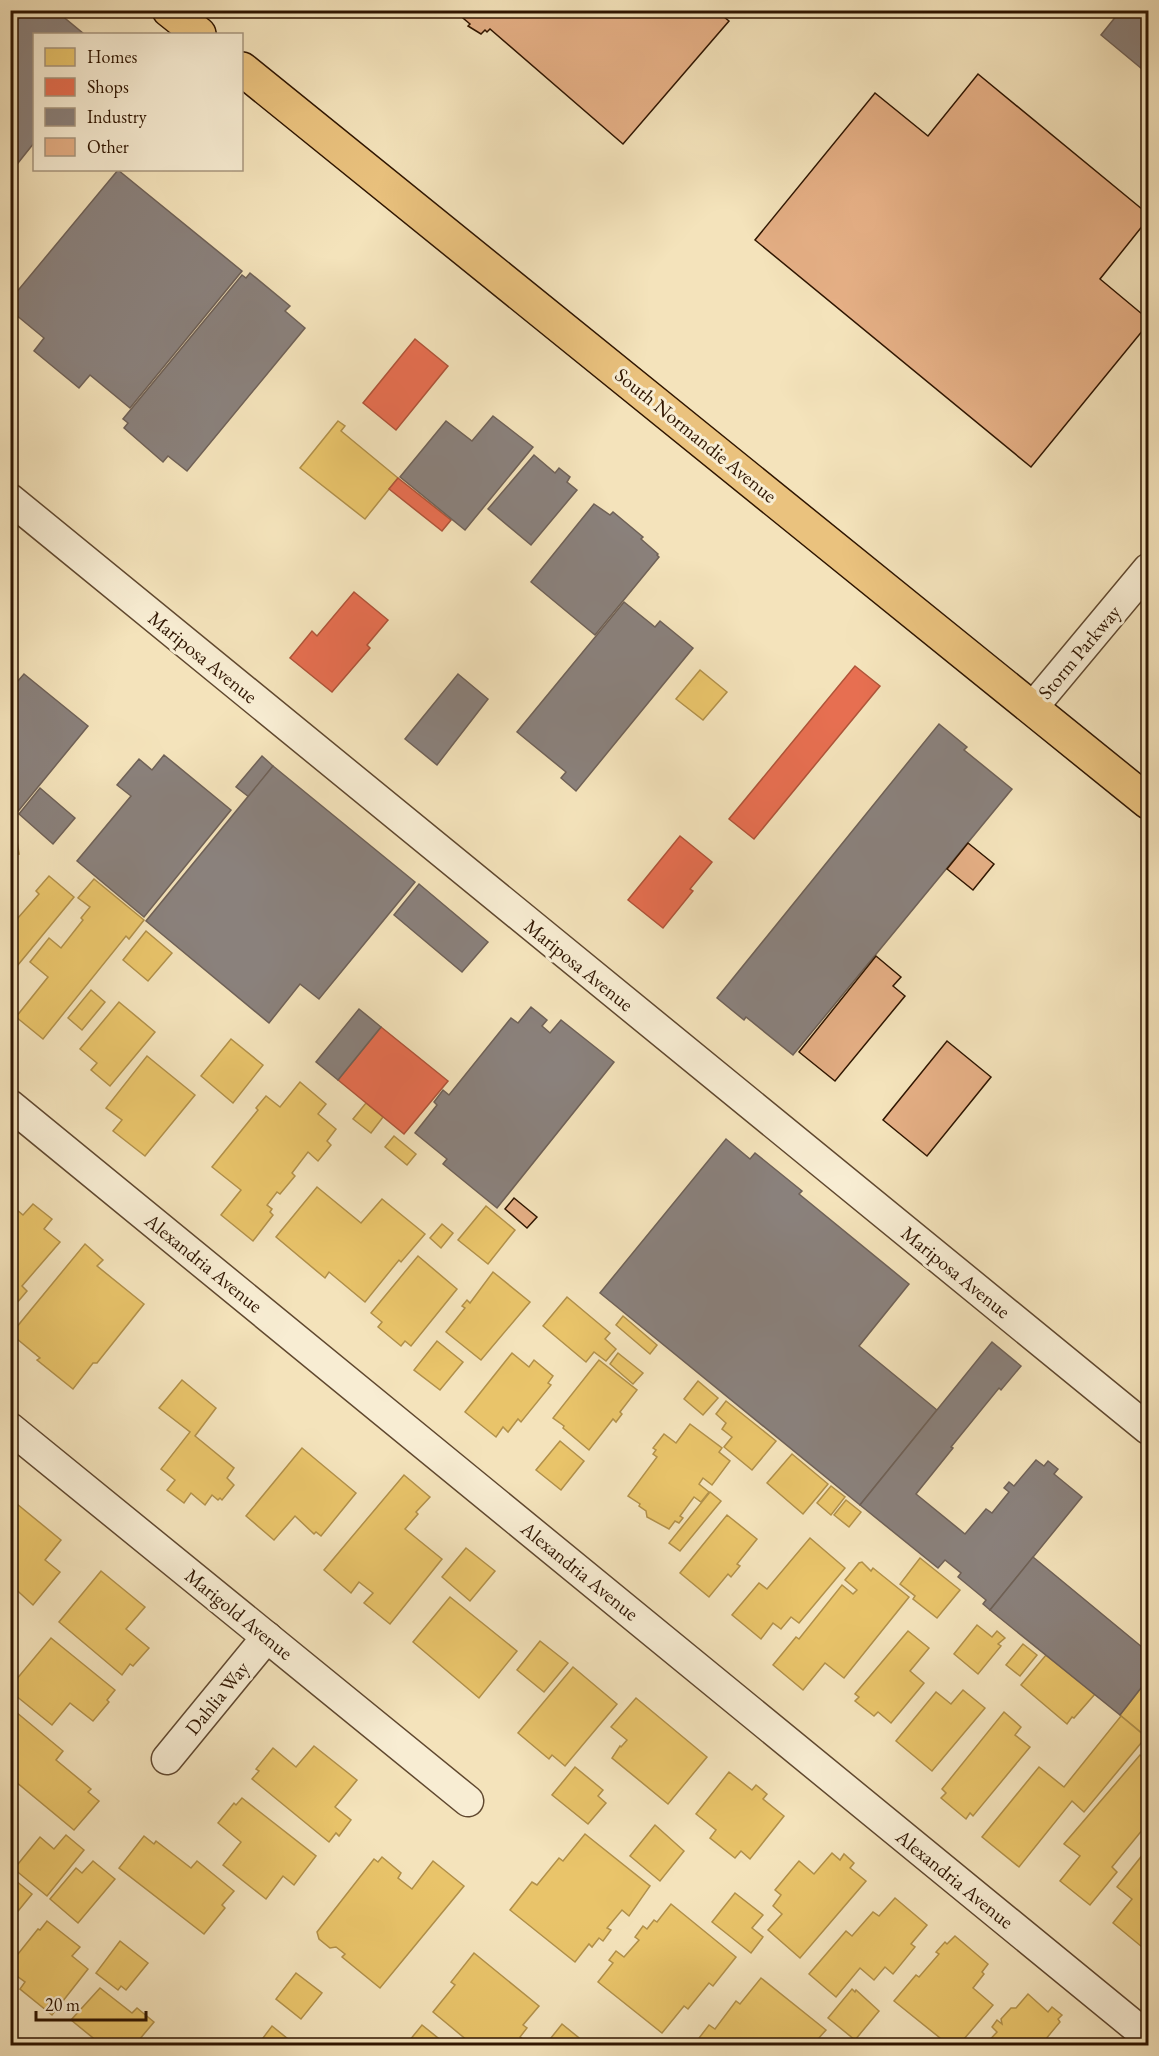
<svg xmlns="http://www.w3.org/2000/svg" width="1159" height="2056" viewBox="0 0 1159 2056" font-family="'EB Garamond',serif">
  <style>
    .homes { fill: #e9c46a; stroke: #b1904a; stroke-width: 1.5 }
    .shops { fill: #e76f51; stroke: #b05439; stroke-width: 1.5 }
    .industry { fill: #8a817c; stroke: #6f6157; stroke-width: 1.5 }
    .building { fill: #e5af85; stroke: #2f1500; stroke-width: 1.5 }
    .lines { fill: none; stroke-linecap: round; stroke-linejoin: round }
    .street-casing { stroke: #60482f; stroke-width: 33 }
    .primary-casing { stroke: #2f1500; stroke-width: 36 }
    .street { stroke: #f8edd3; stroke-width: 30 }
    .primary { stroke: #eac27e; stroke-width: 33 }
    .labels { text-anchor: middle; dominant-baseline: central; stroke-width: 6; stroke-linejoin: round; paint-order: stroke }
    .street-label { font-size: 20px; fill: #2f1500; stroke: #f8edd3 }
  </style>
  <rect width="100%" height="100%" fill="#f4e3bb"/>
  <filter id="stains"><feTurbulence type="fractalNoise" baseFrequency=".00333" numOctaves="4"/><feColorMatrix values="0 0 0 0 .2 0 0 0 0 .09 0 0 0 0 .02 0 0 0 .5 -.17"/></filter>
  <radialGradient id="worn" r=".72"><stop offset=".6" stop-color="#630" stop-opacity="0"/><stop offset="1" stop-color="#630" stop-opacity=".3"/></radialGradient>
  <g class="homes">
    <path d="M338 421 345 426 341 431 398 478 365 519 300 468Z"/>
    <path d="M700 670 727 692 703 720 676 699Z"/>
    <path d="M14 821 19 854 10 855V822Z"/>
    <path d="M49 876 74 897 13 971 10 969V927L39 894 36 891Z"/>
    <path d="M94 879 144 920 129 939 126 936 43 1039 16 1017 48 977 30 962 49 938 61 948 83 920 81 918 90 907 78 898Z"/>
    <path d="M146 931 172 953 148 981 123 960Z"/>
    <path d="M91 990 105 1002 82 1030 68 1018Z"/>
    <path d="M119 1002 155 1032 110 1086 91 1070 97 1063 80 1049Z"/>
    <path d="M231 1039 263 1065 233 1103 201 1076Z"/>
    <path d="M147 1056 195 1095 145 1156 113 1131 122 1120 106 1108Z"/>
    <path d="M300 1082 326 1104 318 1114 336 1129 327 1141 331 1145 318 1161 308 1152 292 1173 295 1176 280 1194 277 1192 267 1205 272 1209 270 1212 273 1215 253 1241 221 1215 241 1190 212 1167 258 1110 256 1108 266 1096 280 1107Z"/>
    <path d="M366 1103 383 1117 371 1133 353 1119Z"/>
    <path d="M394 1136 416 1154 407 1165 385 1147Z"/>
    <path d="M317 1187 361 1223 382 1199 425 1234 401 1262 399 1260 365 1302 329 1272 325 1278 276 1237Z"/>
    <path d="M10 1204 23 1215 33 1204 52 1219 44 1229 60 1242 22 1286 27 1291 10 1311Z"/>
    <path d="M486 1206 515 1230 488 1264 458 1240Z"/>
    <path d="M442 1224 453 1233 441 1248 430 1238Z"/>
    <path d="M85 1244 103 1260 97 1266 144 1304 97 1363H93L73 1389 37 1360 40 1358 11 1334Z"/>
    <path d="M418 1256 457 1289 411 1346 405 1341 401 1346 378 1327 382 1322 371 1313Z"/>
    <path d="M493 1272 530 1302 481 1360 446 1332 465 1308 462 1306 467 1300 470 1303Z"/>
    <path d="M567 1297 610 1333 605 1339 616 1349 606 1361 594 1352 586 1362 543 1326Z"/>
    <path d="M623 1316 657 1345 650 1354 616 1325Z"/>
    <path d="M437 1341 463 1362 440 1390 414 1370Z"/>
    <path d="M512 1353 529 1367 534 1360 553 1376 548 1383 551 1385 521 1422 518 1419 508 1432 503 1427 496 1437 465 1412Z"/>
    <path d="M618 1353 643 1373 633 1384 610 1364Z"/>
    <path d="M599 1360 637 1390 620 1412 622 1414 616 1422 613 1419 589 1450 563 1428 564 1426 553 1418Z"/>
    <path d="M182 1380 216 1408 195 1436 234 1468 227 1478 234 1485 222 1500 220 1498 218 1500 212 1495 205 1505 191 1493 184 1503 167 1490 175 1480 161 1469 190 1432 159 1408Z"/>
    <path d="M698 1381 718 1398 703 1415 684 1399Z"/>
    <path d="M726 1401 776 1441 752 1470 724 1447 732 1437 722 1429 726 1423 716 1414Z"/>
    <path d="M690 1424 722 1448 719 1452 730 1461 712 1485 703 1478 699 1484 709 1492 701 1502 694 1497 680 1516 683 1518 679 1523 675 1521 669 1529 647 1517 646 1511 639 1506 640 1504 628 1496 657 1457 653 1454 656 1450 653 1448 664 1434 676 1443Z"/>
    <path d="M560 1441 584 1461 561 1490 536 1470Z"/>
    <path d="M302 1448 356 1493 321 1536 316 1532 314 1534 295 1516 274 1540 246 1516Z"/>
    <path d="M792 1454 828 1484 803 1514 767 1483Z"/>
    <path d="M404 1475 430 1497 416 1512 418 1514 405 1529 442 1559 390 1624 364 1603 373 1593 359 1582 351 1593 324 1570Z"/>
    <path d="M831 1486 845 1497 831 1515 817 1503Z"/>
    <path d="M710 1492 721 1501 680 1551 669 1543Z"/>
    <path d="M846 1500 861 1512 849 1527 834 1515Z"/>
    <path d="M17 1504 61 1540 45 1560 60 1572 33 1605 10 1584V1512Z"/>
    <path d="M727 1515 757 1539 737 1564 740 1566 731 1577 728 1574 709 1597 680 1573Z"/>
    <path d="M810 1538 845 1568 799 1623 791 1617 781 1629 773 1623 761 1639 732 1615 759 1583 767 1589Z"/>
    <path d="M466 1548 495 1571 470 1601 442 1577Z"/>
    <path d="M920 1558 960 1590 937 1618 913 1599 915 1596 900 1584Z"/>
    <path d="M862 1562 871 1571 873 1568 909 1597 844 1678 825 1663 803 1690 773 1665 796 1637 799 1639 842 1585 853 1594 857 1590 845 1580 859 1563Z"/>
    <path d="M101 1571 145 1607 126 1629 149 1648 133 1666 130 1664 122 1675 59 1622Z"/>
    <path d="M450 1597 517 1651 479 1698 413 1642Z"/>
    <path d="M977 1625 992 1637 997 1631 1005 1638 998 1644 1001 1646 978 1674 954 1654Z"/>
    <path d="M908 1631 929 1648 910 1671 924 1683 891 1723 878 1712 874 1716 855 1701 859 1697 855 1694Z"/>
    <path d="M51 1638 115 1690 107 1700 109 1702 93 1721 70 1703 52 1725 10 1691V1687Z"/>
    <path d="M540 1641 568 1663 544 1692 517 1670Z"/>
    <path d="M1023 1644 1037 1655 1020 1676 1006 1665Z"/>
    <path d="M1046 1655 1095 1694 1074 1718 1072 1717 1067 1724 1021 1685Z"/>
    <path d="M573 1667 617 1704 565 1766 552 1755 549 1759 518 1733Z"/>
    <path d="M1148 1679V1738L1120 1715Z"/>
    <path d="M963 1690 985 1708 932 1771 896 1741 936 1692 951 1704Z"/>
    <path d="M636 1698 707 1757 668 1804 612 1758 620 1746 621 1747 627 1740 611 1727Z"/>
    <path d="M10 1707 63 1751 56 1760 91 1789 88 1792 99 1801 74 1830 10 1777Z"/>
    <path d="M1004 1712 1021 1727 1015 1735 1030 1747 973 1816 970 1813 966 1819 941 1798 946 1793 942 1789Z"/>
    <path d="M1121 1716 1146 1737 1084 1812 1072 1801 1019 1867 982 1837 1039 1767 1064 1787Z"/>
    <path d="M314 1746 357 1780 335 1807 351 1820 339 1836 336 1833 329 1842 252 1779 259 1771 256 1769 273 1748 296 1767Z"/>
    <path d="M1140 1755 1148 1762V1823L1112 1867 1117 1872 1090 1905 1060 1881 1080 1856 1064 1844Z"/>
    <path d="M575 1767 603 1790 598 1796 606 1803 588 1824 552 1795Z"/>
    <path d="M729 1772 752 1790 756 1785 767 1794 763 1799 784 1816 750 1859 741 1851 735 1858 710 1838 716 1830 696 1814Z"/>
    <path d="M242 1798 316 1856 294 1885 283 1876 266 1899 223 1865 241 1842 218 1823 234 1803 236 1805Z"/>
    <path d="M655 1825 684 1851 660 1881 630 1856Z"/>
    <path d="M585 1834 650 1886 629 1916 622 1910 607 1928 611 1930 603 1941 599 1938 592 1947 589 1944 575 1962 510 1910 532 1882 537 1885 559 1858 563 1861Z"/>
    <path d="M66 1835 84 1850 47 1896 14 1869 40 1837 54 1849Z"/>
    <path d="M144 1836 154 1844 156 1841 191 1868 197 1861 234 1891 222 1905 225 1908 204 1934 119 1868Z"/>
    <path d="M1148 1848V1938L1142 1947 1113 1923 1132 1899 1117 1887Z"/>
    <path d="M832 1853 840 1860 844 1854 854 1863 850 1868 866 1881 800 1958 768 1930 782 1914 773 1906 781 1895 775 1890 799 1861 814 1874Z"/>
    <path d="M382 1857 401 1873 398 1878 412 1889 433 1861 464 1886 380 1988 342 1957 345 1954 336 1947 330 1948 319 1939 317 1932 374 1859 378 1862Z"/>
    <path d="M93 1861 115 1879 78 1923 50 1899 76 1868 82 1873Z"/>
    <path d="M10 1876 32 1894 10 1921Z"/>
    <path d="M735 1893 763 1915 752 1928 763 1937 751 1953 712 1922Z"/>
    <path d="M895 1898 927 1925 911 1944 915 1947 893 1974 885 1967 874 1980 860 1968 836 1997 809 1974 846 1931 852 1936 873 1912 879 1916Z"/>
    <path d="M671 1904 736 1957 713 1986 709 1983 688 2009 684 2006 662 2033 598 1982 613 1963 609 1960 616 1951 624 1957 639 1940 635 1937 643 1926 647 1929 654 1920 657 1922Z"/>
    <path d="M47 1921 80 1947 72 1956 88 1969 52 2015 20 1989 25 1982 10 1971V1964L38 1929 40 1930Z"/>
    <path d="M955 1936 988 1964 982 1972 984 1974 973 1988 993 2005 958 2046H950L894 2001 916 1975 919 1977 939 1954 936 1952 945 1942 947 1944Z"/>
    <path d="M120 1941 148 1963 126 1990 121 1986 118 1990 96 1973Z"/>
    <path d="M474 1953 539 2006 523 2025 527 2028 520 2037 523 2039 518 2046H474L433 2012 455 1985 451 1982Z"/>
    <path d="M296 1973 322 1993 301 2019 276 1999Z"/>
    <path d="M761 1978 826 2030 818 2039 821 2041 818 2046H693L709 2025 715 2029 736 2001 740 2004Z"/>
    <path d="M100 1988 132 2013 137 2008 154 2022 134 2046H97L95 2044 98 2042 71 2020Z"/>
    <path d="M852 1989 855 1992 856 1990 879 2011 855 2040 828 2018Z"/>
    <path d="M1028 1994 1048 2012 1052 2007 1062 2015 1058 2019 1060 2022 1040 2046H984L997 2032 992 2027 997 2020 1002 2024 1001 2019 1011 2008H1016Z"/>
    <path d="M562 2024 589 2046H540L544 2041 547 2043Z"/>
    <path d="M422 2025 448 2046H405Z"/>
    <path d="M272 2026 288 2039 284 2046H257Z"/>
  </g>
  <g class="shops">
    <path d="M415 339 448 366 396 430 363 403Z"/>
    <path d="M398 478 451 520 442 531 389 489Z"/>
    <path d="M354 592 388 620 367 645 370 648 332 692 290 658 312 631 317 636Z"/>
    <path d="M855 666 880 686 754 839 729 819Z"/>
    <path d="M680 836 712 862 690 889 693 891 663 928 628 900Z"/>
    <path d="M381 1027 448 1081 404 1134 338 1080Z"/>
  </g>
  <g class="industry">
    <path d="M26 10H55L84 34H34V143L10 173V29Z"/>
    <path d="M1121 10H1148V74L1101 35Z"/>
    <path d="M118 170 242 271 130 408 90 375 79 388 34 351 44 338 10 310V300Z"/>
    <path d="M250 273 290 306 285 311 305 328 187 471 168 456 163 462 124 428 128 423 123 419 242 275 246 278Z"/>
    <path d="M493 416 533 447 465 530 400 477 446 421 472 441Z"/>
    <path d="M534 455 555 473 559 468 570 477 567 482 577 490 531 545 488 509Z"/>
    <path d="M594 504 610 515 613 512 643 537 641 539 658 554 657 555 659 557 595 635 531 582Z"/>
    <path d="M624 602 655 627 660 621 693 648 576 791 561 778 566 772 517 732Z"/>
    <path d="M10 673 18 680 10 690Z"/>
    <path d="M24 674 88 726 15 815 10 811V690Z"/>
    <path d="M458 674 488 699 437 765 405 739Z"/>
    <path d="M939 724 967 747 964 750 1012 789 793 1055 746 1017 744 1020 717 998Z"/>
    <path d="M164 755 231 810 144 917 77 861 131 796 117 785 139 759 152 770Z"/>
    <path d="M262 756 273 766 249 797 236 787Z"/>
    <path d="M273 766 415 882 319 999 300 984 269 1023 146 921Z"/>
    <path d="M40 788 75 818 53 844 19 814Z"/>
    <path d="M419 884 488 942 462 972 394 915Z"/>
    <path d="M531 1007 547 1020 542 1026 550 1033 561 1020 614 1062 497 1208 443 1164 447 1159 415 1133 437 1105 434 1102 443 1090 449 1095 511 1018 518 1023Z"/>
    <path d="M359 1009 381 1027 338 1080 316 1062Z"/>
    <path d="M726 1139 750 1159 755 1153 802 1191 799 1194 909 1284 859 1346 937 1410 860 1505 600 1293Z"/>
    <path d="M992 1342 1021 1366 1001 1390 999 1388 951 1447 953 1448 916 1494 965 1534 986 1509 992 1513 1009 1492 1004 1488 1009 1482 1014 1486 1036 1460 1044 1466 1048 1461 1058 1469 1054 1474 1082 1497 990 1610 983 1604 986 1600 958 1577 961 1573 945 1560 938 1568 860 1505Z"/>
    <path d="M1033 1557 1148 1652V1679L1120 1715 990 1610Z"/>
  </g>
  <g class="building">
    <path d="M468 10H719L718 12 729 21 623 144 490 29 487 32 485 30 481 34 468 26 470 24 463 18Z"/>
    <path d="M978 74 1148 214V219L1100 279 1148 319V324L1031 467 755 240 875 93 928 136Z"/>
    <path d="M968 843 994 864 973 890 947 869Z"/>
    <path d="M876 956 901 977 893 986 905 996 835 1081 799 1052Z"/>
    <path d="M947 1041 991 1077 927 1156 883 1120Z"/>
    <path d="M514 1198 537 1217 527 1228 505 1209Z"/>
  </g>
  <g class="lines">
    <defs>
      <g id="street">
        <path d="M10 499 1148 1429"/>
        <path d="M1033 707 1148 569"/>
        <path d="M10 1105 1148 2037"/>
        <path d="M10 1428 468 1801"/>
        <path d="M167 1759 267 1637"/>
      </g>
      <g id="primary">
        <path d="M169 10 199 34"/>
        <path d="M242 69 1148 802"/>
      </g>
    </defs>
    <use href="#street" class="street-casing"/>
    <use href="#primary" class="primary-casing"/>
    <use href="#street" class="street"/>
    <use href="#primary" class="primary"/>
  </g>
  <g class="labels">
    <g class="street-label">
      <text transform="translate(696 435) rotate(39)">South Normandie Avenue</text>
      <text transform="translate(1079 652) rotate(-50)">Storm Parkway</text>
      <text transform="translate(203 657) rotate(39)">Mariposa Avenue</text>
      <text transform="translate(579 965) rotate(39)">Mariposa Avenue</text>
      <text transform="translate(204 1263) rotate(39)">Alexandria Avenue</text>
      <text transform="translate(956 1272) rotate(39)">Mariposa Avenue</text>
      <text transform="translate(580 1571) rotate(39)">Alexandria Avenue</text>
      <text transform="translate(239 1614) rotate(39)">Marigold Avenue</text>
      <text transform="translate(217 1698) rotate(-51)">Dahlia Way</text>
      <text transform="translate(955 1879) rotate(39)">Alexandria Avenue</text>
    </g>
  </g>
  <rect width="1159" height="2056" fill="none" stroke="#f4e3bb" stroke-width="36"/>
  <rect x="12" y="12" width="1135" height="2032" fill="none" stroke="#2f1500" stroke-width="3"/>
  <rect x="18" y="18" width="1123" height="2020" fill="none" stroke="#2f1500" stroke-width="1.5"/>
  <rect x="33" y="33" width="210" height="138" fill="#f8edd3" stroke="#a8977f" stroke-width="1.5"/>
  <rect x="45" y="48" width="30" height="18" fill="#e9c46a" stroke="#a8977f" stroke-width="1.5"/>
  <text x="87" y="63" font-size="18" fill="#2f1500">Homes</text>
  <rect x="45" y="78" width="30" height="18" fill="#e76f51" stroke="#a8977f" stroke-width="1.5"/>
  <text x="87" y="93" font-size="18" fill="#2f1500">Shops</text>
  <rect x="45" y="108" width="30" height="18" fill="#8a817c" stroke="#a8977f" stroke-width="1.5"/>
  <text x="87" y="123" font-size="18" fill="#2f1500">Industry</text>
  <rect x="45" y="138" width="30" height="18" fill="#e5af85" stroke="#a8977f" stroke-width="1.5"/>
  <text x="87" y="153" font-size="18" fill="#2f1500">Other</text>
  <path d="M36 2011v9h110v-9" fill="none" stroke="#2f1500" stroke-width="3"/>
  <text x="45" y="2011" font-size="18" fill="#2f1500" stroke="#f8edd3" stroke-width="4.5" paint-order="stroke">20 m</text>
  <rect width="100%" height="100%" filter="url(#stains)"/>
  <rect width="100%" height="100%" fill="url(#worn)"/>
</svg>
